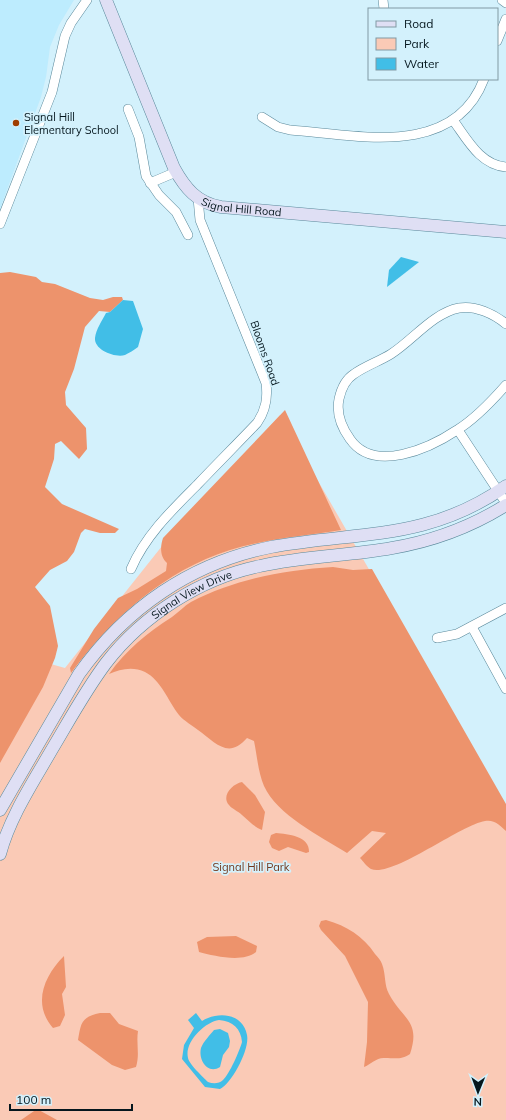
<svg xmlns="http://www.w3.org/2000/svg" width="506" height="1120" viewBox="0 0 506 1120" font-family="Mulish,sans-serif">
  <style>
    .built { fill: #bdecfe }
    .green { fill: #facab6 }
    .forest { fill: #ed936c }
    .water { fill: #41bee7; fill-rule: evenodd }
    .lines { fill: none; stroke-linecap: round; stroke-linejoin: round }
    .street-casing { stroke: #5a899b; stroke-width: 10 }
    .secondary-casing { stroke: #5a899b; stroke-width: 13 }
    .street { stroke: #fff; stroke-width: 9 }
    .secondary { stroke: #dfdff4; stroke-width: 12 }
    .poi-dot { fill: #9f3d00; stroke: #d3f1fc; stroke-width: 1.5 }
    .labels { text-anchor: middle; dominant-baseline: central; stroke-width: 3.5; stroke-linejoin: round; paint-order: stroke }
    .poi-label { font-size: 11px; fill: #05171e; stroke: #d3f1fc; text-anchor: start }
    .street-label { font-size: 11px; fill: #05171e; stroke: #d3f1fc }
    .park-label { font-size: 11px; fill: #71371c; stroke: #d3f1fc }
  </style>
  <rect width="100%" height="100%" fill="#d3f1fc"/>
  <path class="built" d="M0 0H74L59 25 50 47 46 77 41 97 0 209Z"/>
  <path class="green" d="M280 415 506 807V1120H0V451L15 654 65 668 170 536Z"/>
  <g class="forest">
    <path d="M10 272 36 277 42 282 55 284 90 298 103 300 113 297H122L123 300 110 312 99 311 85 327 74 369 65 392 66 405 86 428 87 449 79 459 61 441 55 444 54 459 45 487 62 504 119 529 115 533H100L85 529 81 533 74 552 67 561 50 570 35 587 50 606 58 646 55 658 43 687 0 763V273Z"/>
    <path d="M285 410 341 530C304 536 265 539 230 550 164 571 112 618 71 673L70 668 94 629 118 598 137 589 166 571 167 563C160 557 160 547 163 538Z"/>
    <path d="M333 567 353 570 372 569 506 804V831C501 826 494 819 485 821 460 825 392 878 371 869 367 867 363 861 360 858L386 833 372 831 347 853C320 836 277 815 264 786 258 772 257 755 254 741L247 738C228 760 215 742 198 730 192 725 184 721 179 715 168 701 161 680 145 672 133 666 120 669 109 674 126 650 147 633 172 617 179 612 184 606 191 602 235 579 284 570 333 567Z"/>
    <path d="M242 782 255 795 265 812 262 830C253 826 249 821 242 815 238 811 232 809 229 805 221 796 232 784 242 782Z"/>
    <path d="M276 833C288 834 310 836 309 852L306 853 288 847 279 851 272 848 269 842 271 835Z"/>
    <path d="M326 920C347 926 363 936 375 954 378 957 381 961 382 964 386 974 384 985 389 994 403 1020 421 1021 410 1054 401 1060 395 1058 385 1058 377 1057 371 1064 364 1067L367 1042 368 1002 345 956 321 930 319 926 321 921Z"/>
    <path d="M236 936 257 946 256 952C243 963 214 956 199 952L197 942 207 937Z"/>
    <path d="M64 956 66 987 62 994 65 1015 60 1026 53 1028C32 1004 44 976 64 956Z"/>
    <path d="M100 1013H110L119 1024 138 1031C136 1044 140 1054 136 1067L125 1070 112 1065 78 1040C81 1023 81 1017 100 1013Z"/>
    <path d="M37 1109 57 1120H21Z"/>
  </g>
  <g class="water">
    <path d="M401 257 419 262 387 287 389 270Z"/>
    <path d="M123 300 133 301 143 329 138 347C134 350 129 353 125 355 115 358 94 350 95 338 96 329 102 321 106 313L110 312Z"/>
    <path d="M196 1013 202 1021C218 1011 243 1013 247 1035 250 1049 232 1083 220 1089L205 1087 182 1059 184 1045 194 1028 188 1020ZM219 1020C233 1021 241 1029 242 1042 240 1050 229 1075 223 1080 219 1084 213 1084 208 1082 203 1077 189 1064 188 1058 184 1042 205 1022 219 1020Z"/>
    <path d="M220 1029 228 1033 230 1041 229 1047 223 1055 220 1067C208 1075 198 1060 201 1048 203 1042 210 1035 214 1030Z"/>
  </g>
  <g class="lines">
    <defs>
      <g id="street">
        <path d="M383 0 384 9"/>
        <path d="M502 0 506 3"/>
        <path d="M497 41 506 19"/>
        <path d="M128 109 139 137 146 176 159 195 176 212 188 235"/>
        <path d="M262 117 278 127 290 130C356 135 454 159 484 79"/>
        <path d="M453 120C467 139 480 165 506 167"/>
        <path d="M150 183 176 172"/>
        <path d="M0 224 52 92 65 36 71 23 87 0"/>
        <path d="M506 324C494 314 475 305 459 308 433 313 413 340 391 354 380 361 365 366 354 374 346 379 341 390 339 399 336 414 342 428 350 439 374 474 430 448 457 430 475 419 492 401 506 385"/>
        <path d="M458 430 506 503"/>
        <path d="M131 569C145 536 172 510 197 485 217 464 237 444 257 423 266 410 268 398 266 383L200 220 198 198"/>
        <path d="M472 627 506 689"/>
        <path d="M437 638 457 634 506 608"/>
      </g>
      <g id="secondary">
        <path id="s1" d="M106 0 174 168C185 188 197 203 221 207L506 232"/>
        <path d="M0 810 79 674C126 608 191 563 271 547 359 531 428 541 506 486"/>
        <path id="s2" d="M0 854C10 817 32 784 51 751 69 721 85 691 106 663 143 615 201 578 260 566 304 556 348 556 392 548 433 541 471 527 506 505"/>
      </g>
    </defs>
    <use href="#street" class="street-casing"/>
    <use href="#secondary" class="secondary-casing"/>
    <use href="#street" class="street"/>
    <use href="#secondary" class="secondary"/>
  </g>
  <circle class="poi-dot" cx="16" cy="123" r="4"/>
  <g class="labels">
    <g class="poi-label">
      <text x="24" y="117">Signal Hill<tspan x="24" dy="13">Elementary School</tspan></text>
    </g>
    <g class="street-label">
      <text stroke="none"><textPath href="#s1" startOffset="265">Signal Hill Road</textPath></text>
      <text transform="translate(265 353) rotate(71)">Blooms Road</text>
      <text stroke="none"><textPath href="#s2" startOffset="330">Signal View Drive</textPath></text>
    </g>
    <g class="park-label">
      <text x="251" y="867">Signal Hill Park</text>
    </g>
  </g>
  <rect x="368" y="8" width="130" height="72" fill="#d3f1fc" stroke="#819aa3"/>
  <rect x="376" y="21" width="20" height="6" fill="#dfdff4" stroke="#819aa3"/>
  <text x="404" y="28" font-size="12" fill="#05171e">Road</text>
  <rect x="376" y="38" width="20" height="12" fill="#facab6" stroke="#819aa3"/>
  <text x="404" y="48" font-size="12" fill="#05171e">Park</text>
  <rect x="376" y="58" width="20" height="12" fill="#41bee7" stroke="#819aa3"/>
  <text x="404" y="68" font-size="12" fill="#05171e">Water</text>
  <g transform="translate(478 1092) rotate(181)" stroke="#d3f1fc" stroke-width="3" paint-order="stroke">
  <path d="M0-3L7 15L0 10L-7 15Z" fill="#05171e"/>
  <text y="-6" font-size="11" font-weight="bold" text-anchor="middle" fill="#05171e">N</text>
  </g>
  <path d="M10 1104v6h122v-6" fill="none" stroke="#05171e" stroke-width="2"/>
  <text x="16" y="1104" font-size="12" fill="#05171e" stroke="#d3f1fc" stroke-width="3" paint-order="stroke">100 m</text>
</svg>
